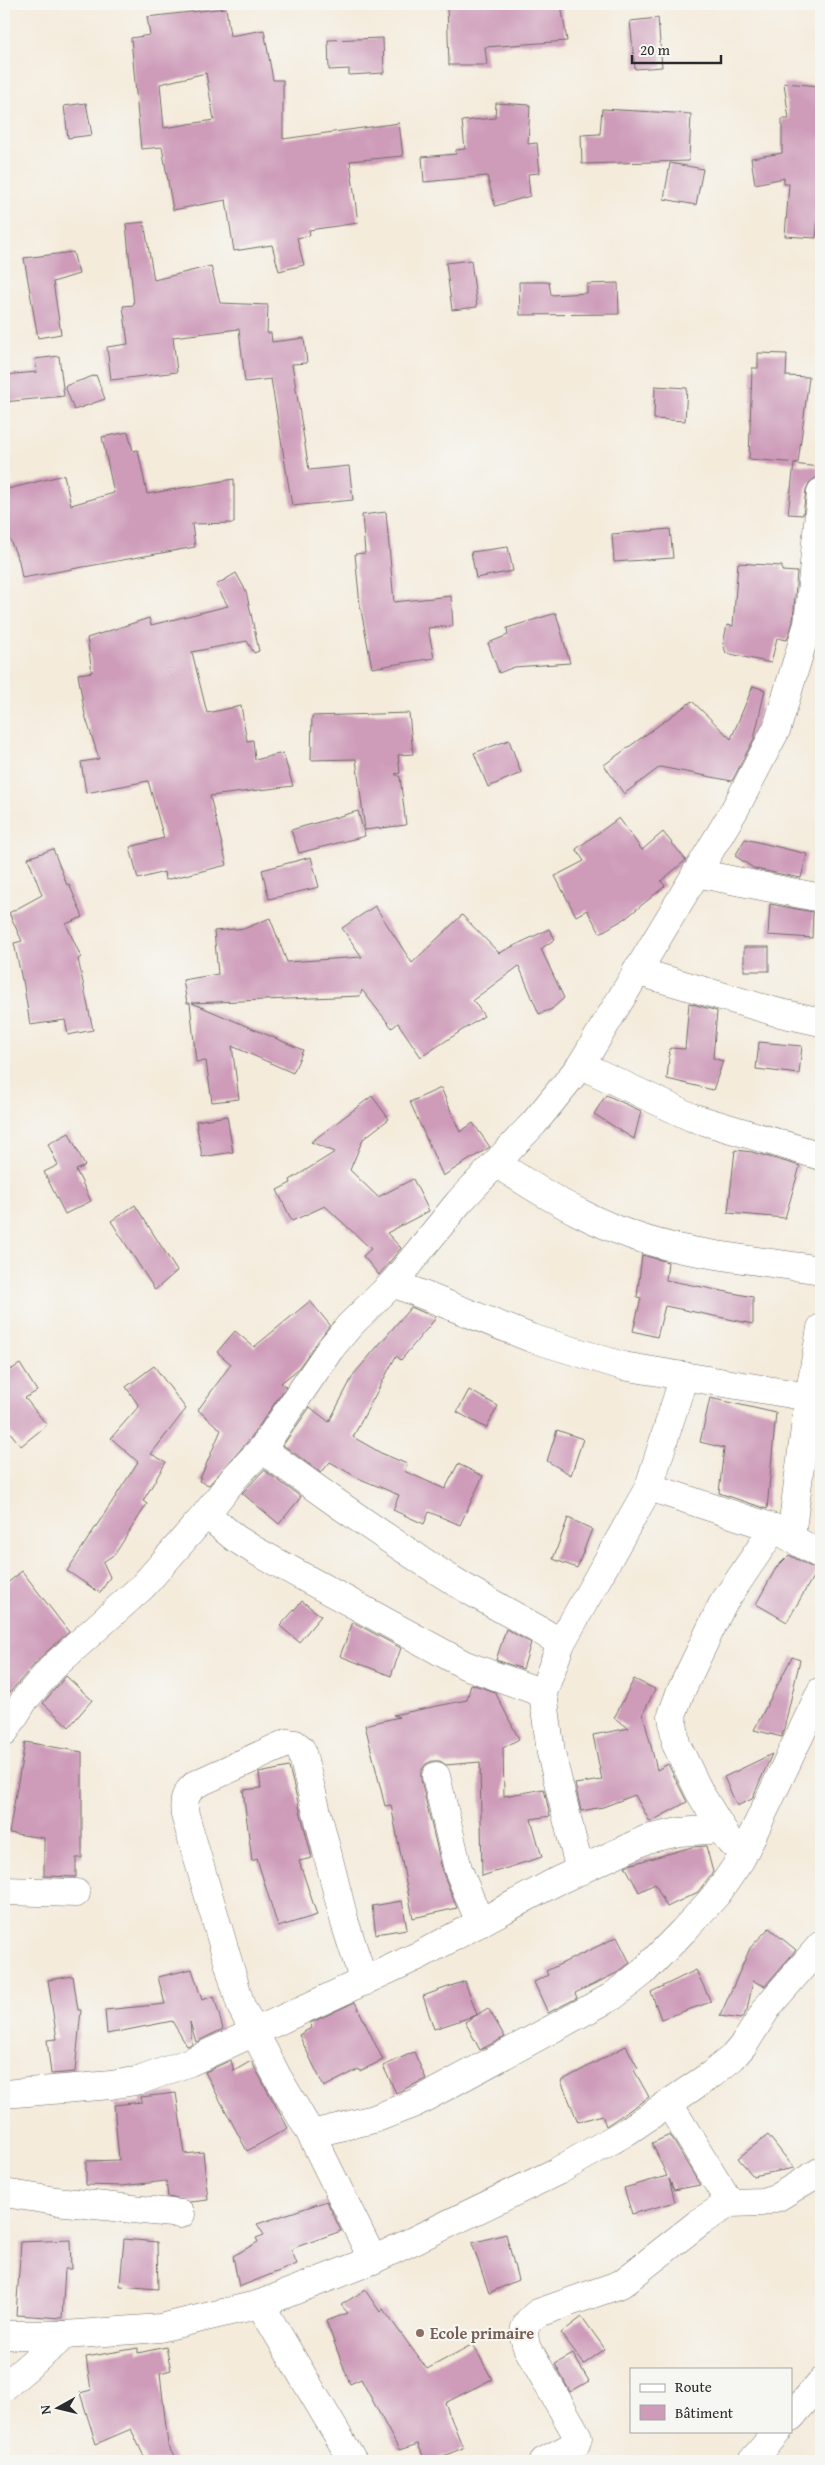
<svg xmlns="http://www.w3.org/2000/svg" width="825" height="2465" viewBox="0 0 825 2465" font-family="'Gentium Book Plus',serif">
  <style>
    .building { fill: #ce9bb9; fill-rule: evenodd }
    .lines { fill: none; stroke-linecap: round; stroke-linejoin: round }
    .street-casing { stroke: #716e69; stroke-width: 29 }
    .street { stroke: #fff; stroke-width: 28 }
    .education-dot { fill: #8d6e63; stroke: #f6f6f2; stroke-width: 2 }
    .labels { text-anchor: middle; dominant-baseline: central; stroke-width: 4.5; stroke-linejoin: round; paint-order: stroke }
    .education-label { font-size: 16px; font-weight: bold; fill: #785e54; stroke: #f6f6f2; text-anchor: start }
  </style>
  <rect width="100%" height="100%" fill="#f6f6f2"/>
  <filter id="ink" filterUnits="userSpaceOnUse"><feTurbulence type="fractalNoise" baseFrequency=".02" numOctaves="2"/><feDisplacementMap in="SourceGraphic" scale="10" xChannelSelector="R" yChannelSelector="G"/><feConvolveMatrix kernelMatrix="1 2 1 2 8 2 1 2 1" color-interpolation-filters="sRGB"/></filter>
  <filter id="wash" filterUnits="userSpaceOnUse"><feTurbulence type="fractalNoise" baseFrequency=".0096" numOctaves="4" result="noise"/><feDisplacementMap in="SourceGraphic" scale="20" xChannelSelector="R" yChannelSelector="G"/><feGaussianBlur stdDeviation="1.12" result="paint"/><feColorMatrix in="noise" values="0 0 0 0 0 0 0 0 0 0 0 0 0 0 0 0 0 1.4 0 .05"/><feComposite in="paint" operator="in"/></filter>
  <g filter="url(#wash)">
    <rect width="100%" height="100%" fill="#f4ebdb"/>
    <g id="blocks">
      <g class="building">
        <path d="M447 4H561L567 41 485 47 487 65H449Z"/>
        <path d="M226 8 230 36 264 30 273 80H283V139L399 123 403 156 350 161 358 223 309 230 310 235 297 238 304 265 279 271 272 245 234 251 226 200 173 210 162 147 141 149 131 38 150 35 147 17ZM206 73 214 120 164 128 160 84Z"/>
        <path d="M658 18 662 67 635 69 630 21Z"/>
        <path d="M383 38 384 73 349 75V69L329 70 328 40Z"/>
        <path d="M784 83 821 86V186L816 238 785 236 789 184H784V178L755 184 751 158 782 153V119H789Z"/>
        <path d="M86 103 92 135 68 138 64 106Z"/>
        <path d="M496 103 530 105 528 144 537 143 540 173 528 174 530 196 495 206 487 176 424 182 422 157 456 154V150L465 149 462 121 495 118Z"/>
        <path d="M602 109 691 114 689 161 582 164 581 135 600 134Z"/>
        <path d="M670 163 703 169 696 205 664 199Z"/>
        <path d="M144 222 154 280 211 266 220 303 268 305 267 333H271L272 342 304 338 307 363 292 364 309 470 349 466 353 500 292 506 271 379 245 382 239 329 173 337 177 372 111 380 107 347 128 344 123 306 134 305 126 224Z"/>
        <path d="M73 252 79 274 53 282 61 334 38 338 24 258Z"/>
        <path d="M471 260 477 307 452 310 446 263Z"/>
        <path d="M519 282H549L551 295 587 293V284L618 283 619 314 520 315Z"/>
        <path d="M758 353 787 354 786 376 809 377 798 463 749 459 752 368H758Z"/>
        <path d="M59 356 64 396 4 402V375L37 372 35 359Z"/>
        <path d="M96 375 105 399 74 410 65 386Z"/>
        <path d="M655 386 687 388 685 421 654 419Z"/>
        <path d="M128 432 133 451 138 450 147 494 234 479V523L192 524 195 547 22 578 19 561 4 526V490L64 475 71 505 114 493 102 437Z"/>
        <path d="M794 464 818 467 817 477 809 483 806 490 803 515 788 514Z"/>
        <path d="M386 512 394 602 451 596 453 626 428 628 434 658 372 668 360 605 355 554 365 553 362 515Z"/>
        <path d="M670 529 673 558 614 562 612 534Z"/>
        <path d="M508 547 513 571 476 578 471 552Z"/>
        <path d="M738 563 782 566V571L797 572 793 621 787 640 777 638 771 663 726 653 723 644 727 625 733 626Z"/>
        <path d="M236 573 246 591 259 651 254 653 247 641 192 652 207 713 241 706 247 741 253 740 255 760 283 753 293 786 210 796 227 865 165 880 164 872 138 879 130 847 164 838 148 781 86 793 81 762 99 759 85 715 78 674 92 672 87 638 149 618 151 625 228 606 216 585Z"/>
        <path d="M556 613 570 663 514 667 499 673 488 643 508 635 507 628Z"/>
        <path d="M753 686 765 690 754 739 732 781 660 767 624 794 604 765 692 701 731 739Z"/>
        <path d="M409 713 413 754 398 755 400 773 395 774 400 777 406 825 365 830 356 759 311 760 312 716Z"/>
        <path d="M509 740 521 773 488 787 474 753Z"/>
        <path d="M358 811 365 836 299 853 291 830Z"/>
        <path d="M619 818 642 850 663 832 686 860 661 881 665 886 626 918 600 933 587 910 576 916 555 876 584 861 576 849Z"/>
        <path d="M745 839 807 854 801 878 755 869 735 856Z"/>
        <path d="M53 849 67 885 69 884 83 917 66 924 81 957 78 959 93 1030 68 1035 65 1020 30 1025 23 980H22L14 943 22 941 9 913 42 895 28 858Z"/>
        <path d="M311 857 319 887 269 899 262 870Z"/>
        <path d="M770 904 813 912 812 938 768 935Z"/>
        <path d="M375 906 412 963 462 915 499 953 549 929 555 939 541 949 564 998 552 1009 539 1014 519 966 473 1000 484 1016 421 1057 398 1023 392 1028 362 990 360 996 192 1003 303 1050 293 1073 232 1046 239 1099 212 1102 206 1061 196 1062 190 1003H187L183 980 218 974 214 931 246 928 270 918 287 962 362 957 342 928Z"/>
        <rect x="744" y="947" width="25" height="24"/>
        <path d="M689 1003 717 1011 713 1058 723 1061 713 1090 667 1079 670 1048 685 1049Z"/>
        <path d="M759 1042 802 1046 799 1074 756 1069Z"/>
        <path d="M441 1088 460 1132 473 1123 490 1147 443 1176 410 1102Z"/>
        <path d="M606 1095 641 1111 634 1139 594 1114Z"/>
        <path d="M372 1096 389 1119 363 1139 350 1170 378 1197 413 1179 429 1211 387 1233 401 1248 379 1275 363 1256 371 1249 325 1206 292 1221 277 1190 291 1183 290 1180 335 1152 311 1142Z"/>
        <path d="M227 1116 233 1152 202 1157 196 1121Z"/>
        <path d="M69 1133 85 1166 76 1170 91 1201 65 1214 44 1172 58 1165 48 1144Z"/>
        <path d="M735 1150 752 1152 800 1166 785 1218 728 1213Z"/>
        <path d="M135 1205 177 1271 155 1290 111 1221Z"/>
        <path d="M642 1255 668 1262 666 1280 753 1297V1324L665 1306 657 1337 633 1331 641 1298 637 1297Z"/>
        <path d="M310 1301 330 1325 297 1370 281 1383 286 1387 250 1439 209 1485 199 1481 221 1430 198 1410 231 1364 217 1352 235 1331 254 1347Z"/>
        <path d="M411 1307 436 1318 401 1360 396 1356 353 1437 381 1453 407 1464 404 1471 445 1489 458 1464 483 1476 460 1525 429 1512 424 1524 393 1510 399 1495 358 1478 330 1462 321 1473 283 1445 310 1407 329 1422 354 1374Z"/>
        <path d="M20 1364 37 1391 25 1398 47 1425 21 1446 4 1425V1372L5 1373Z"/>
        <path d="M154 1366 186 1409 151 1454 166 1462 143 1501 147 1504 115 1554 103 1562 110 1577 100 1593 67 1571 138 1462 111 1438 139 1406 126 1387Z"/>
        <path d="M469 1390 498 1406 486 1428 457 1412Z"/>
        <path d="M710 1398 776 1413 767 1509 719 1493 724 1448 700 1442Z"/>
        <path d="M557 1430 583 1439 571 1475 547 1461Z"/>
        <path d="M264 1470 301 1497 279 1524 242 1493Z"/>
        <path d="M568 1518 592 1529 577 1568 553 1559Z"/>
        <path d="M789 1555 817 1570 787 1622 756 1604 776 1568Z"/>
        <path d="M22 1571 69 1632 42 1656 4 1699V1586Z"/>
        <path d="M302 1601 321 1616 299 1642 280 1626Z"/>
        <path d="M353 1622 401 1648 391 1676 340 1656Z"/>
        <path d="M506 1629 531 1643 523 1669 496 1660Z"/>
        <path d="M792 1657 800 1660 782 1737 754 1730Z"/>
        <path d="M66 1676 92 1700 69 1727 43 1703Z"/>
        <path d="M634 1679 655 1689 643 1714 657 1770 668 1764 687 1802 650 1822 635 1795 603 1807 581 1811 575 1784 602 1780 593 1735 629 1728 614 1718Z"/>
        <path d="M471 1684 495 1692 519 1739 503 1748 504 1796 544 1789 550 1816 531 1819 542 1857 482 1876 480 1762 446 1765 440 1761H432L426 1764 421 1771V1780L443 1873 457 1908 413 1918 391 1805 385 1806 365 1725 399 1717 393 1715 467 1700Z"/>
        <path d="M25 1742 82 1752V1858H76V1877L44 1876V1838L9 1833Z"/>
        <path d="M772 1754 752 1799 737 1806 724 1777Z"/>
        <path d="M289 1767 312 1858 299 1861 317 1915 278 1927 257 1859 252 1861 243 1790 261 1788 259 1773Z"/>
        <path d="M706 1846 713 1872 698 1892 667 1907 655 1884 639 1892 625 1866 692 1847Z"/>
        <path d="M402 1901 407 1929 376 1934 372 1906Z"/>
        <path d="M769 1928 796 1950 765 1986 753 1981 747 2010 741 2019 720 2016 750 1948Z"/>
        <path d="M617 1937 630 1963 617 1973 575 1993 577 1998 548 2013 534 1982 548 1975 546 1971Z"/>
        <path d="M192 1969 202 2000 214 1996 223 2029 196 2042 190 2022 192 2044 187 2046 172 2021 107 2034 105 2010 165 2004 158 1977Z"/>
        <path d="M696 1970 711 2002 661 2019 651 1992Z"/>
        <path d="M73 1976 78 2010H81L75 2072 51 2074 47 2040 57 2039 48 1980Z"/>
        <path d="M465 1981 477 2015 434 2029 423 1996Z"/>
        <path d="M355 2002 383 2060 360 2071 359 2069 324 2087 299 2035 311 2028 310 2023Z"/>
        <path d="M488 2008 505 2037 480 2050 465 2022Z"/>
        <path d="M626 2046 638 2068 634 2070 649 2097 606 2126 602 2115 578 2122 561 2081Z"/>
        <path d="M414 2052 426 2079 396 2093 383 2066Z"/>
        <path d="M231 2060 234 2071 251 2061 288 2128 247 2151 205 2072Z"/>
        <path d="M176 2093 185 2154 203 2152 208 2200 190 2202 168 2197 166 2181 122 2186 86 2185V2161L119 2160 114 2105 142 2102 141 2097Z"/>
        <path d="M670 2135 700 2185 674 2190 669 2179 675 2202 632 2214 624 2188 667 2176 652 2143Z"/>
        <path d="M768 2135 794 2168 753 2176 738 2158Z"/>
        <path d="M327 2201 341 2231 291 2249 297 2264 239 2287 233 2256 258 2242 256 2238 264 2235 257 2224Z"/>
        <path d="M506 2234 518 2280 489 2293 472 2243Z"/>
        <path d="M124 2239 157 2242 158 2289 120 2286Z"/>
        <path d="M70 2240 71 2269H65L62 2318 16 2315 21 2242Z"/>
        <path d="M365 2290 380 2312 383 2309 427 2369 473 2344 492 2379 445 2403 463 2448 431 2461H425L418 2444 399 2450 361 2379 350 2384 326 2321 348 2313 341 2305Z"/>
        <path d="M582 2317 605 2349 584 2364 561 2333Z"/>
        <path d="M166 2347 171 2370 160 2373 168 2445 176 2461H146L131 2429 96 2444 80 2393 91 2390 86 2357 138 2348V2353Z"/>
        <path d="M573 2354 589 2381 570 2392 555 2364Z"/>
      </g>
    </g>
  </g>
  <g filter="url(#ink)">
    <use href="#blocks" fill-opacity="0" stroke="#716e69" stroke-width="1"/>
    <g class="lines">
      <defs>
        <g id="street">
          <path d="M696 873 821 898"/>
          <path d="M636 971 776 1012 821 1022"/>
          <path d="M581 1065 691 1117 821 1156"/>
          <path d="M496 1163C553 1201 614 1236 682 1249 728 1258 775 1263 821 1270"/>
          <path d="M393 1283 531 1338 623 1366 809 1397"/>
          <path d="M262 1449C327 1497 393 1544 462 1586 495 1606 529 1623 561 1643"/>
          <path d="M649 1487 684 1376"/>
          <path d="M206 1514 235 1538 254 1550 465 1665 543 1693"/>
          <path d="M791 1537 809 1397 821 1328"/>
          <path d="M4 1733 25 1699 54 1666 143 1586 206 1514 235 1477 262 1449 330 1349 350 1325 393 1283 459 1202 534 1123 581 1065 735 809 777 728 808 624 821 492"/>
          <path d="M436 1776 458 1869 480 1923"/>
          <path d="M730 1842 700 1793 676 1744 672 1715 680 1693 722 1605 774 1528"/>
          <path d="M580 1871 551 1753 543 1693 561 1643 649 1487 774 1528 821 1555"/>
          <path d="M4 1891 76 1893"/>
          <path d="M364 1982 345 1923 301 1749 295 1744 287 1743 196 1784C185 1793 183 1800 185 1815L241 2006 277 2076 311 2134 373 2260"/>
          <path d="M4 2094 111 2085 141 2080 190 2062 420 1955 555 1882 647 1839 679 1832 722 1829"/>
          <path d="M669 2104 730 2203"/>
          <path d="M311 2134 374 2119 415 2103 613 1996 643 1972 683 1931 717 1894 741 1859 821 1691"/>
          <path d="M4 2193 56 2201 181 2214"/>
          <path d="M260 2304 353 2461"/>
          <path d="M4 2335H65L160 2328 260 2304 373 2260 558 2171 626 2132 712 2074 733 2057 745 2043 769 2005 821 1945"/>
          <path d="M4 2387 65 2335"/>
          <path d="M791 2417 821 2382"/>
          <path d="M544 2461 576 2444 578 2437 527 2347C521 2331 524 2323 538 2313L621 2284 701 2221 730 2203 762 2202 778 2197 821 2171"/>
          <path d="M752 2461 778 2431"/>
        </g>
      </defs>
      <use href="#street" class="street-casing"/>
      <use href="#street" class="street"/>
    </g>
  </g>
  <circle class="education-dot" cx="420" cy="2333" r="5"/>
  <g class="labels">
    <g class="education-label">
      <text x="430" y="2333">Ecole primaire</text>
    </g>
  </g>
  <rect width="825" height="2465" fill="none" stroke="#f6f6f2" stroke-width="20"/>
  <rect x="630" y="2368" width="162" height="65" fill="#f6f6f2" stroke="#a5a5a2"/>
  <rect x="640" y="2384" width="25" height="8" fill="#ffffff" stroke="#a5a5a2"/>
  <text x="675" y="2392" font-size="15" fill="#2b2b2b">Route</text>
  <rect x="640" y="2405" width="25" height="15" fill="#ce9bb9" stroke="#a5a5a2"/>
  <text x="675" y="2418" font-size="15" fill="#2b2b2b">Bâtiment</text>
  <g transform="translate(58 2408) rotate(262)" stroke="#f6f6f2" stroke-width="4" paint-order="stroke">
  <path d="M0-4L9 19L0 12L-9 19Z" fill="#2b2b2b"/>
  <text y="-8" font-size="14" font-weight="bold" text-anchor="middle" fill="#2b2b2b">N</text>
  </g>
  <path d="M632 55v8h89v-8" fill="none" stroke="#2b2b2b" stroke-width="2.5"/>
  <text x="640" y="55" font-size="15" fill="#2b2b2b" stroke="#f6f6f2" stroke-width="4" paint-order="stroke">20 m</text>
</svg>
